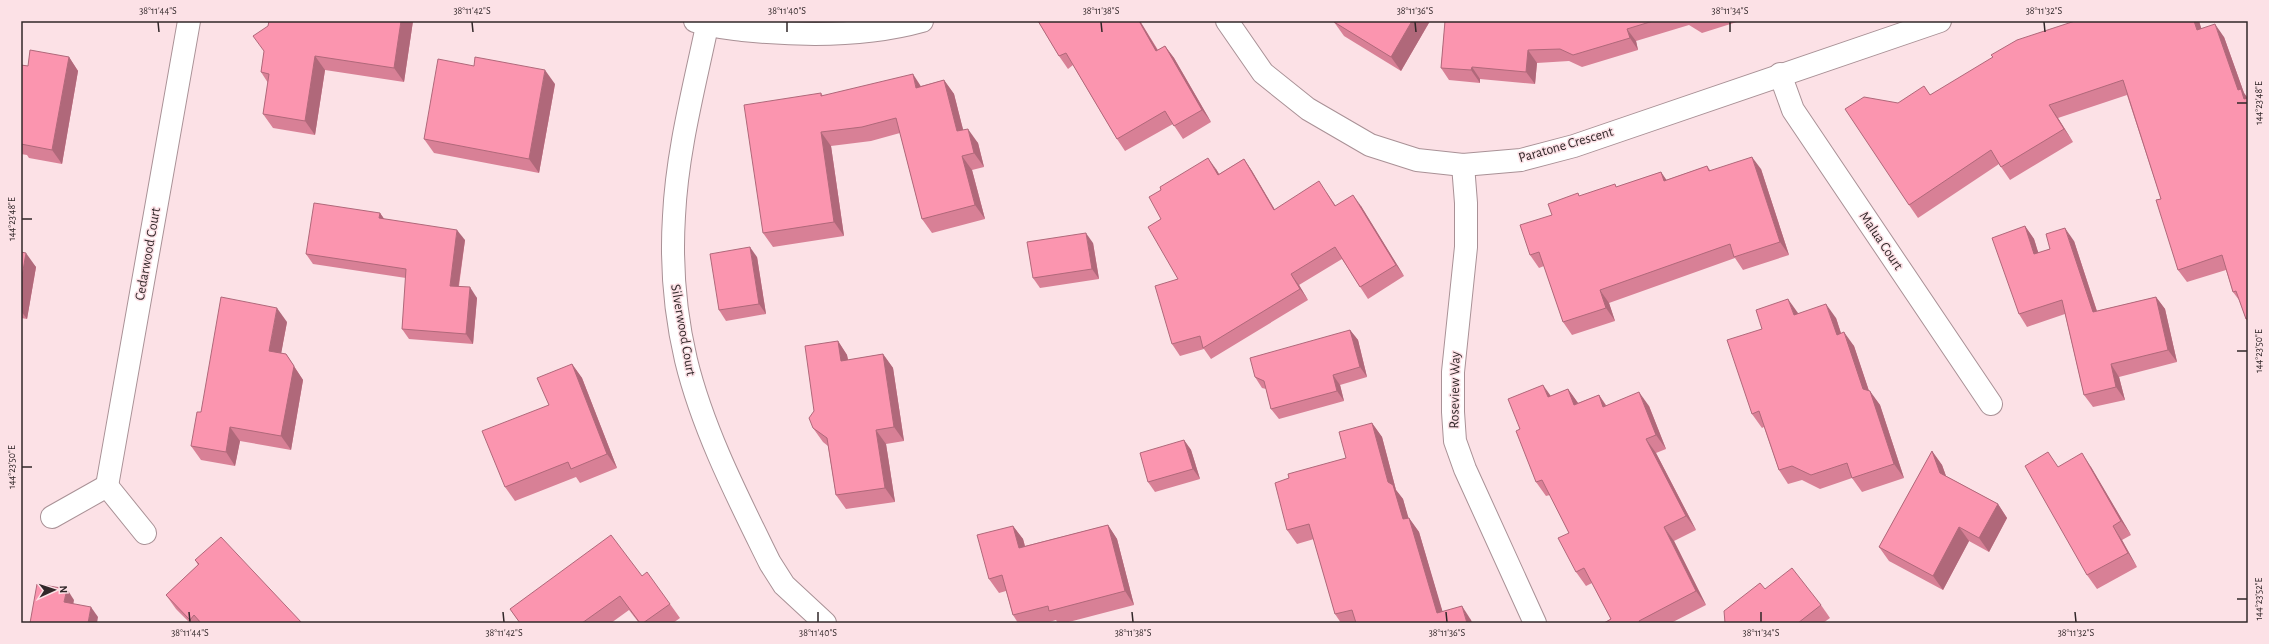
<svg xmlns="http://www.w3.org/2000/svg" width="2269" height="644" viewBox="0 0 2269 644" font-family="'Alegreya Sans',sans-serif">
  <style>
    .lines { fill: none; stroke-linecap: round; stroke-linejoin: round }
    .minor-casing { stroke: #a99196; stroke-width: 24 }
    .minor { stroke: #fff; stroke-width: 22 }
    .wall { fill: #d88096 }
    .shaded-wall { fill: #b0687a }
    .building { fill: #fb95af; stroke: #b0687a }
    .ticks { fill: none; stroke: #312729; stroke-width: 1.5 }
    .labels { text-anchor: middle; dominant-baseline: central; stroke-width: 3; stroke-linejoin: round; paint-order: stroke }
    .street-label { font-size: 14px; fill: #312729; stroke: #fce1e6 }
    .neatline { fill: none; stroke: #312729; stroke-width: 1.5 }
    .ticks-label { font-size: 10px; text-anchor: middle; fill: #312729 }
  </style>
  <rect width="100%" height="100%" fill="#fce1e6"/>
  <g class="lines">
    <defs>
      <g id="minor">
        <path d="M695 21C711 27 727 28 743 30 801 36 865 37 922 21"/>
        <path d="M1227 21 1263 73 1308 109 1370 145 1417 160 1463 165 1521 160 1574 146 1940 21"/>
        <path d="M707 26C694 88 677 152 674 216 671 263 675 313 686 360 703 430 738 498 770 563L784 585 825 623"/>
        <path d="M1780 74 1793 110 1991 404"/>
        <path d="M1463 165 1466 203V247L1453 372V412L1455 441 1465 469 1535 623"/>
        <path d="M107 486 189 21"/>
        <path d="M52 517 107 486 145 533"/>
      </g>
    </defs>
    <use href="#minor" class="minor-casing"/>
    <use href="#minor" class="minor"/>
  </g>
  <g class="wall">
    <path d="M269 21H413L404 82 325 70 315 135 273 128 263 114 268 83 261 72Z"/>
    <path d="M1038 21H1140L1158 50 1165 46 1174 58 1211 122 1183 139 1173 124 1125 151 1117 139 1073 65 1068 69 1059 56Z"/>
    <path d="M1335 21H1430L1401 71 1344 36 1334 22Z"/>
    <path d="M1445 21H1740L1702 33 1689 25 1636 41 1638 50 1582 67 1569 61 1537 63 1535 84 1480 79V83L1449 80 1441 68Z"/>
    <path d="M2075 21H2199L2201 29 2224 37 2244 93 2248 98V322L2246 319 2239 300 2233 292 2226 270 2187 282 2178 270 2161 199 2127 95 2058 118 2073 142 2010 180 1999 164 1918 218 1909 205 1924 86 1930 95Z"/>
    <path d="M69 57 78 71 62 164 29 158 27 155 21 154V65L28 66Z"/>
    <path d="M944 80 954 94 963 130 978 143 984 167 972 170 985 219 932 233 922 219 900 133 871 141 831 146 844 236 773 247 763 233 821 93 823 96 921 86Z"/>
    <path d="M555 84 539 173 434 153 424 139Z"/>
    <path d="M1244 159 1252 171 1275 210 1327 193 1336 206H1361L1404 276 1368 299 1342 259 1299 285 1308 300 1211 359 1204 349 1180 356 1172 344 1178 279 1216 169 1219 174Z"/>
    <path d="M1707 166 1710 170 1761 169 1789 255 1743 270 1735 258 1609 303 1615 321 1572 335 1563 322 1544 266 1539 268 1530 255 1552 215 1617 187 1661 172 1666 180Z"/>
    <path d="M380 213 384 219 465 240 459 286 477 298 473 344 409 339 402 329 406 278 313 264 306 254Z"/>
    <path d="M2025 226 2034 239 2038 253 2074 241 2097 311 2156 297 2165 309 2177 362 2119 377 2125 400 2093 407 2084 395 2065 314 2027 327 2019 314Z"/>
    <path d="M1093 243 1099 279 1040 288 1033 278Z"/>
    <path d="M21 252 36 267 27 319 21 318Z"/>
    <path d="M757 257 766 314 726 321 719 310Z"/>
    <path d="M1798 313 1836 318 1841 333 1854 346 1869 391 1880 405 1904 478 1862 492 1852 478 1820 489 1802 480 1788 484 1779 470 1764 427 1762 428 1752 414 1762 329Z"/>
    <path d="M287 322 281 353 286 354 303 380 291 450 240 441 235 466 201 460 191 446 201 412Z"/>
    <path d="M1350 330 1358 340 1367 377 1340 385 1344 401 1279 419 1271 409 1266 389 1262 388 1255 377Z"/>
    <path d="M838 341 847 355 848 360 883 354 893 368 904 441 886 444 895 502 846 509 836 495 828 446 823 442 813 428 814 411Z"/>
    <path d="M572 364 582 378 617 468 580 483 576 477 515 501 505 487 549 405Z"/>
    <path d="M1568 389 1578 403 1599 395 1606 405 1649 406 1666 449 1656 453 1696 530 1674 541 1706 605 1671 623H1604L1611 619 1592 583 1586 586 1576 572 1569 533 1550 495 1546 496 1536 482 1551 396Z"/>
    <path d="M1372 423 1382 437 1396 490 1403 499 1408 518H1409L1419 532 1442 611 1471 620 1472 623H1341L1335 614 1314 539 1297 544 1287 530 1289 478 1346 458Z"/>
    <path d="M1184 440 1191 450 1200 479 1155 492 1148 482Z"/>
    <path d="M1932 451 1942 465 1946 476 1998 504 2007 518 1989 552 1969 541 1943 590 1889 561 1879 547Z"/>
    <path d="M2058 467H2091L2131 535 2122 540 2137 567 2097 589 2087 575Z"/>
    <path d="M1108 525 1117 539 1134 605 1065 623H1058L1056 620 1046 623H1018L1013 615 1006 591 999 593 989 579 1013 526 1023 539 1025 546Z"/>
    <path d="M195 560 302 623H190L176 609 166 595 198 565Z"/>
    <path d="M642 576 670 604 680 618 673 623H639L629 610 611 623H520L510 609Z"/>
    <path d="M1765 589 1821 605 1830 618 1823 623H1725Z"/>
  </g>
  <g class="shaded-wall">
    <path d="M401 21H413L404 82 394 68Z"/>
    <path d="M1139 21H1140L1165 63 1156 51Z"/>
    <path d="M1412 21H1430L1401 71 1391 57Z"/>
    <path d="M2194 21H2199L2206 43 2197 30Z"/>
    <path d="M2215 24 2224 37 2244 93 2248 99V104L2238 90Z"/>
    <path d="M1627 29 1636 41 1638 50 1630 38Z"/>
    <path d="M1165 46 1174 58 1211 122 1202 110Z"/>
    <path d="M1528 50 1537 63 1535 84 1526 72Z"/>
    <path d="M315 56 325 70 315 135 305 121Z"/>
    <path d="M69 57 78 71 62 164 52 150Z"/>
    <path d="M1472 67 1480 79V83L1471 70Z"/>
    <path d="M545 70 555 84 539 173 529 159Z"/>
    <path d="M913 74 922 88H916Z"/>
    <path d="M944 80 954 94 967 145 957 131Z"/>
    <path d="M2049 105 2058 118 2073 142 2064 129Z"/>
    <path d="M968 129 978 143 984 167 974 153Z"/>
    <path d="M821 132 831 146 844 236 834 222Z"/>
    <path d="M962 156 972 170 985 219 975 205Z"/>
    <path d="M1752 157 1761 169 1789 255 1780 242Z"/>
    <path d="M1208 158 1216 169 1226 186 1218 175Z"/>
    <path d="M1244 159 1252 171 1282 222 1274 210Z"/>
    <path d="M1661 172 1670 185 1664 181Z"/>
    <path d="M1353 195 1361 206 1404 276 1396 265Z"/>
    <path d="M380 213 387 223 379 218Z"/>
    <path d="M2025 226 2034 239 2043 267 2034 254Z"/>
    <path d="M2065 228 2074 241 2101 324 2093 312Z"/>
    <path d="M457 230 465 240 457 296 450 286Z"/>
    <path d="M1086 233 1093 243 1099 279 1092 269Z"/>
    <path d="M750 247 757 257 766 314 759 304Z"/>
    <path d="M26 253 36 267 27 319 21 311V282Z"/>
    <path d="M1291 274 1299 285 1308 300 1300 289Z"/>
    <path d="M470 287 477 298 473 344 466 334Z"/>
    <path d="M1600 290 1609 303 1615 321 1606 308Z"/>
    <path d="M2156 297 2165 309 2177 362 2168 350Z"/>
    <path d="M1788 299 1798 313 1803 329 1794 315Z"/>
    <path d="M1826 304 1836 318 1846 349 1837 335Z"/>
    <path d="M277 308 287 322 279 365 269 351Z"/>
    <path d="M1350 330 1358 340 1367 377 1360 367Z"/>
    <path d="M1844 332 1854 346 1873 403 1863 389Z"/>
    <path d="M838 341 847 355 851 375 841 361Z"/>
    <path d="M286 354 303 380 291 450 281 436Z"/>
    <path d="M883 354 893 368 904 441 894 427Z"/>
    <path d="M572 364 582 378 617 468 607 454Z"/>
    <path d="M2111 364 2119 377 2125 400 2116 387Z"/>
    <path d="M1333 375 1340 385 1344 401 1337 391Z"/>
    <path d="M1543 385 1553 399 1548 397Z"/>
    <path d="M1568 389 1578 403 1574 405Z"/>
    <path d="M1870 391 1880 405 1904 478 1894 464Z"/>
    <path d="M1639 392 1649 406 1666 449 1656 435Z"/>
    <path d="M1599 395 1608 409 1603 407Z"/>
    <path d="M1372 423 1382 437 1396 490 1403 499 1413 533 1403 519 1388 482Z"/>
    <path d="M230 427 240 441 235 466 226 452Z"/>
    <path d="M876 430 886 444 895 502 885 488Z"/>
    <path d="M1646 439 1656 453 1696 530 1686 516Z"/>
    <path d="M1184 440 1191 450 1200 479 1193 469Z"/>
    <path d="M1932 451 1942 465 1950 487 1940 473Z"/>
    <path d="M2082 453 2091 467 2131 535 2121 521Z"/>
    <path d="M1998 504 2007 518 1989 552 1979 538Z"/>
    <path d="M1409 518 1419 532 1446 623 1437 613Z"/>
    <path d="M1108 525 1117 539 1134 605 1125 591Z"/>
    <path d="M1013 526 1023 539 1029 562 1019 548Z"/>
    <path d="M2113 526 2122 540 2137 567 2128 553Z"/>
    <path d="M1664 527 1674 541 1706 605 1696 591Z"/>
    <path d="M1959 527 1969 541 1943 590 1933 576Z"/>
    <path d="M67 589 74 600 72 612 64 602Z"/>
    <path d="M1462 606 1471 620 1472 623H1467Z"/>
    <path d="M91 607 98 617 97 623H88Z"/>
  </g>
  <g class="building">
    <path d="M269 21H401L394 68 315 56 305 121 263 114 269 74 261 72 264 51 253 36 268 26Z"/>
    <path d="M1038 21H1139L1156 51 1165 46 1202 110 1174 126 1165 111 1117 139 1066 53 1059 56Z"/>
    <path d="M1335 21H1412L1391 57 1334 22Z"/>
    <path d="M1445 21H1653L1627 29 1630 38 1573 55 1560 49 1528 50 1526 72 1472 67 1471 70 1441 68Z"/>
    <path d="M2075 21H2194L2197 30 2215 24 2238 90 2241 89 2244 99 2248 98V318L2246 319 2236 291 2233 292 2222 255 2178 270 2156 200 2161 199 2123 80 2049 105 2064 129 2001 167 1991 150 1909 205 1845 109 1864 97 1898 103 1924 86 1930 95 1993 57 1991 55 2017 40Z"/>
    <path d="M30 50 69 57 52 150 21 144V65L28 66Z"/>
    <path d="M475 57 545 70 529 159 424 139 438 59 474 66Z"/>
    <path d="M913 74 916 88 944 80 957 131 968 129 974 153 962 156 975 205 922 219 896 118 862 127 821 132 834 222 763 233 744 105 821 93V96Z"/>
    <path d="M1752 157 1780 242 1734 257 1730 244 1600 290 1606 308 1563 322 1539 252 1530 255 1520 225 1552 215 1548 204 1578 193 1579 196 1615 184 1616 187 1661 172 1664 181 1707 166 1709 171Z"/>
    <path d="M1208 158 1218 175 1244 159 1274 210 1319 181 1335 206 1353 195 1396 265 1360 287 1335 247 1291 274 1300 289 1203 348 1200 336 1172 344 1155 286 1178 279 1148 227 1161 219 1149 197 1161 190 1160 187Z"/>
    <path d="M314 203 380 213 379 218 457 230 450 286 470 287 466 334 402 329 406 269 306 254Z"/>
    <path d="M2025 226 2034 254 2050 249 2046 234 2065 228 2093 312 2156 297 2168 350 2111 364 2116 387 2084 395 2062 300 2019 314 1992 238Z"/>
    <path d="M1086 233 1092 269 1033 278 1027 242Z"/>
    <path d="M750 247 759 304 719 310 710 254Z"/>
    <path d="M21 252 26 253 21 282Z"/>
    <path d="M221 297 277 308 269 351 286 354 294 366 281 436 230 427 226 452 191 446 197 412H201Z"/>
    <path d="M1788 299 1794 315 1826 304 1837 335 1844 332 1863 389 1870 391 1894 464 1852 478 1847 463 1811 475 1792 466 1779 470 1759 411 1752 414 1727 340 1762 329 1756 310Z"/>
    <path d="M1350 330 1360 367 1333 375 1337 391 1271 409 1264 381 1255 377 1250 358Z"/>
    <path d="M838 341 841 361 883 354 894 427 876 430 885 488 836 495 827 438 813 428 809 418 814 411 805 346Z"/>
    <path d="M572 364 607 454 571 469 568 462 505 487 482 431 549 405 537 378Z"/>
    <path d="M1543 385 1548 397 1568 389 1574 405 1599 395 1603 407 1639 392 1656 435 1646 439 1686 516 1664 527 1696 591 1639 621 1640 623H1604L1611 619 1584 568 1576 572 1558 538 1569 533 1542 480 1536 482 1516 431 1520 429 1508 399Z"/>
    <path d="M1372 423 1388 482 1393 485 1403 519 1409 518 1437 613 1462 606 1467 623H1356L1352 610 1335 614 1309 524 1287 530 1275 483 1289 478 1288 474 1346 458 1339 432Z"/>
    <path d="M1184 440 1193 469 1148 482 1140 453Z"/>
    <path d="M1932 451 1940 473 1998 504 1979 538 1959 527 1933 576 1879 547Z"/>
    <path d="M2048 452 2058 467 2082 453 2121 521 2113 526 2128 553 2087 575 2025 466Z"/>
    <path d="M1108 525 1125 591 1049 611 1048 606 1013 615 1002 575 989 579 977 535 1013 526 1019 548Z"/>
    <path d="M611 535 642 576 647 572 670 604 643 623H640L620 596 582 623H520L510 609Z"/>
    <path d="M221 537 302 623H201L194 615 190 620 166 595 199 564 195 560Z"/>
    <path d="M1792 568 1821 605 1798 623H1725L1724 611 1760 583 1765 589Z"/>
    <path d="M37 584 67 589 64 602 91 607 88 623H30Z"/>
  </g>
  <path class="ticks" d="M158 22 159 32M472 22 473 32M787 22V32M1101 22 1102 32M1415 22 1416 32M1730 22V32M2044 22 2045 32M2237 103H2247M22 219H32M2237 351H2247M22 467H32M2237 599H2247M189 612 190 622M503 612 504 622M818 612V622M1132 612 1133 622M1446 612 1447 622M1761 612V622M2075 612 2076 622"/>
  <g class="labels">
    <g class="street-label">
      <text transform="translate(1566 145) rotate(-16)">Paratone Crescent</text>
      <text transform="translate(1881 241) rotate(56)">Malua Court</text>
      <text transform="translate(148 254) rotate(-80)">Cedarwood Court</text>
      <text transform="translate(683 330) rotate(80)">Silverwood Court</text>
      <text transform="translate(1455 390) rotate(-89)">Roseview Way</text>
    </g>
  </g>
  <rect width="2269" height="644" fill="none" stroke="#fce1e6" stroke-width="44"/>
  <g transform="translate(54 590) rotate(87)" stroke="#fce1e6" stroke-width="3" paint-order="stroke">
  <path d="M0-3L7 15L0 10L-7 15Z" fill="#312729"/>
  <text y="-6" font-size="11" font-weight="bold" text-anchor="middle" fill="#312729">N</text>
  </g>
  <rect x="22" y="22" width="2225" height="600" class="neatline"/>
  <g class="ticks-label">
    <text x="158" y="14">38°11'44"S</text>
    <text x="472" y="14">38°11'42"S</text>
    <text x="787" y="14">38°11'40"S</text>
    <text x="1101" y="14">38°11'38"S</text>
    <text x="1415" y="14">38°11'36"S</text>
    <text x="1730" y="14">38°11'34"S</text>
    <text x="2044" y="14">38°11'32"S</text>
    <text transform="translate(2258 103) rotate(-90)" y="4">144°23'48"E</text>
    <text transform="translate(11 219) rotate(-90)" y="4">144°23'48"E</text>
    <text transform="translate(2258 351) rotate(-90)" y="4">144°23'50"E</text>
    <text transform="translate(11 467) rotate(-90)" y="4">144°23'50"E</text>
    <text transform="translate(2258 599) rotate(-90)" y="4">144°23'52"E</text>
    <text x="190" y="636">38°11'44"S</text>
    <text x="504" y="636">38°11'42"S</text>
    <text x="818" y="636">38°11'40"S</text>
    <text x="1133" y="636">38°11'38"S</text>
    <text x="1447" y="636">38°11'36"S</text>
    <text x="1761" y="636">38°11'34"S</text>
    <text x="2076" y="636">38°11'32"S</text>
  </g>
</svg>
